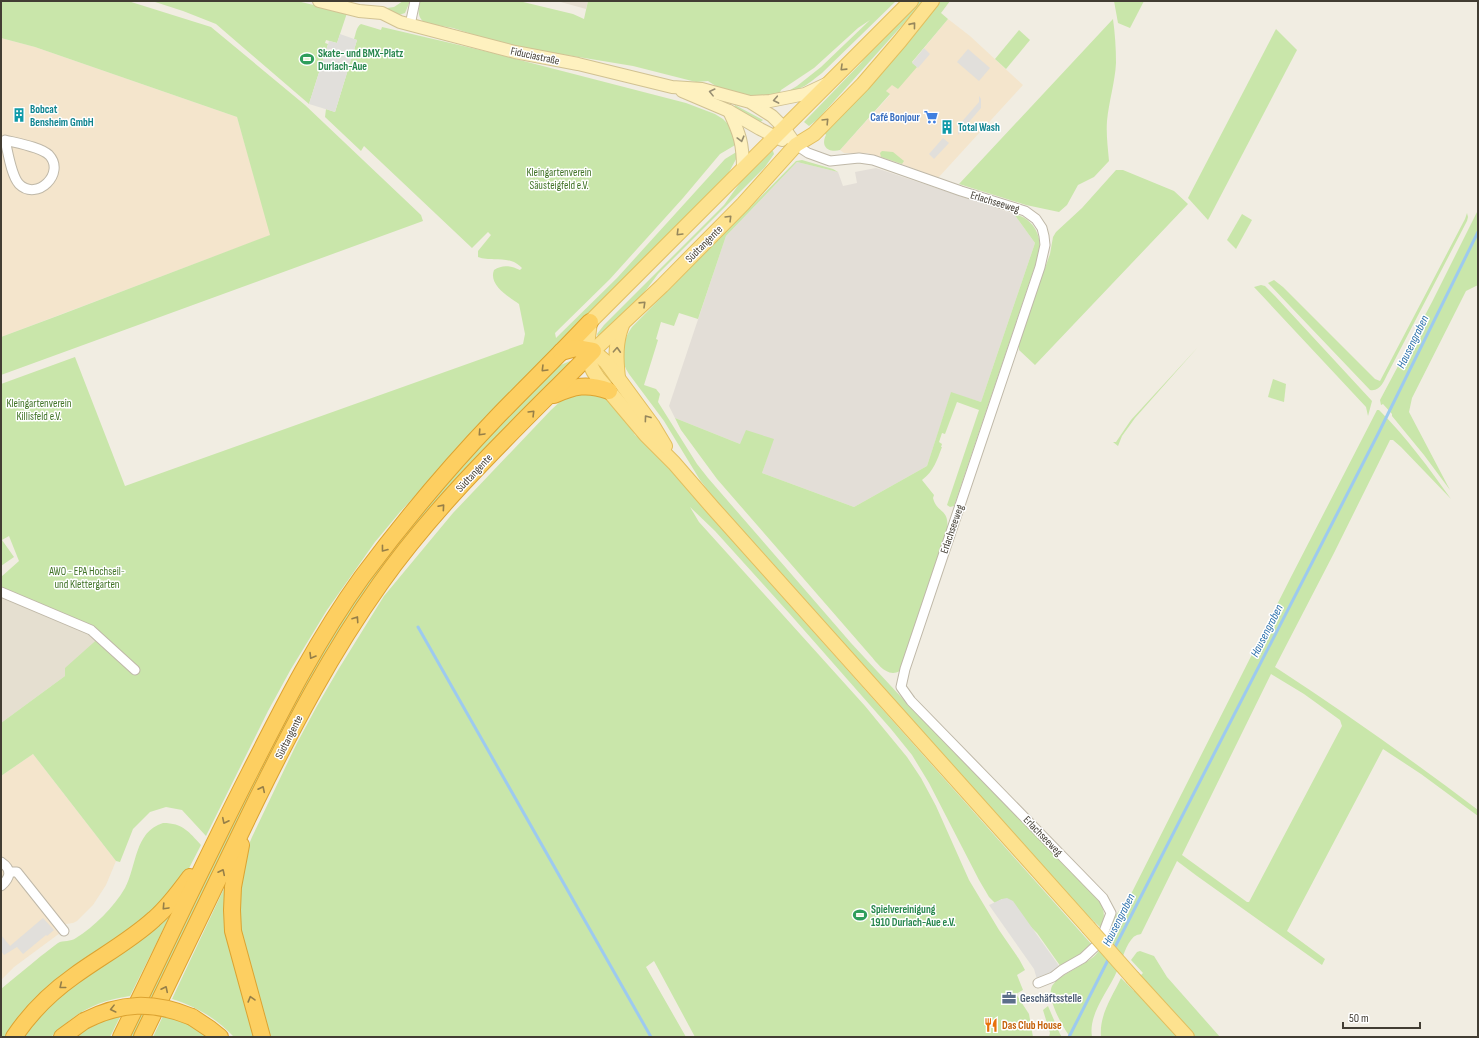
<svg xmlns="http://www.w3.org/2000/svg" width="1479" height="1038" viewBox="0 0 1479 1038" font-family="'Sofia Sans Condensed',sans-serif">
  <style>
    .residential { fill: #e5dfd0 }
    .commercial { fill: #f4e5cc }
    .industrial { fill: #e3ded7 }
    .green { fill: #c9e6aa; fill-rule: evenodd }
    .parking { fill: #e1dfdb }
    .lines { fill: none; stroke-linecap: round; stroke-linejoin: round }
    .stream { stroke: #9dcaef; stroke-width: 3 }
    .street-casing { stroke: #bfb8a8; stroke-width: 11 }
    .secondary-casing { stroke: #d1c292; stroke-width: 14 }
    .primary-casing { stroke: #e2bf5f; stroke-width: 16 }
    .highway-casing { stroke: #dca331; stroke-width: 18 }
    .street { stroke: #fff; stroke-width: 9 }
    .secondary { stroke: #fef1bf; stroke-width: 12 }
    .primary { stroke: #fde28f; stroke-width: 14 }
    .highway { stroke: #fdcf61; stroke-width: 16 }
    .primary-bridge-casing { stroke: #e2bf5f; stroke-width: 16; stroke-linecap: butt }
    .highway-bridge-casing { stroke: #dca331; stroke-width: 18; stroke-linecap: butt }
    .primary-bridge { stroke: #fde28f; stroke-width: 14 }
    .highway-bridge { stroke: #fdcf61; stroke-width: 16 }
    .oneway { stroke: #96875c }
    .oneway2 { stroke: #978e72 }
    .oneway3 { stroke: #967f48 }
    .labels { text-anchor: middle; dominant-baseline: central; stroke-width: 3; stroke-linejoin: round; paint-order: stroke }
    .leisure-label { font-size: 11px; font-weight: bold; fill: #27864d; stroke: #fff; text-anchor: start }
    .street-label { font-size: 11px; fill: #423d33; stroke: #fff }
    .culture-label { font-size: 11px; font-weight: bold; fill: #0d838f; stroke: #fff; text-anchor: start }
    .shop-label { font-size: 11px; font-weight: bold; fill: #366cbe; stroke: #fff; text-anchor: end }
    .park-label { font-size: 11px; fill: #417327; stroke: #fff }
    .service-label { font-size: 11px; font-weight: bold; fill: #4e5e75; stroke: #fff; text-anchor: start }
    .food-label { font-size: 11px; font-weight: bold; fill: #c56008; stroke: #fff; text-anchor: start }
    .water-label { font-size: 12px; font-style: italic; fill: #2e72ac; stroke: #fff }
  </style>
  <rect width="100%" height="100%" fill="#f1ede2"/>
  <g class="residential">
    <path d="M557 1H588L586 9Z"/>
    <path d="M1 594 88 632 97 640 65 676 1 723Z"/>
  </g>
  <g class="commercial">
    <path d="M948 19 970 36 1023 85 938 178 902 164 867 153H844L840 150 890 95 886 91 892 84 898 89 912 63Z"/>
    <path d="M1 38 35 47 237 117 271 235 1 337Z"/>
    <path d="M33 754 116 861 106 885 93 905 77 921 73 923 66 924 60 933 14 967 1 980V776Z"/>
  </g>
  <path class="industrial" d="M797 162 838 172 843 186 857 183 855 172 876 168 1014 214 1035 243 981 402 951 393 927 466 854 507 762 473 773 439 740 444 675 418 669 406 726 236Z"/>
  <g class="green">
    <path d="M1 1H128L211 27 305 105 421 215 423 221 1 375V337L60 315 270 235 237 117 35 47 1 38Z"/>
    <path d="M152 1H297L347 13 337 43 326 40 325 43 328 44 309 104 216 24 183 11Z"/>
    <path d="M403 1H410L405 13 399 15 386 12 387 8 394 7Z"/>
    <path d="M420 1H519L573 14 584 19 588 1H896L822 73C808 84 803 89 785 93L797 86 821 67 870 20 858 28 814 68 781 90 778 97H755L745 95 719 88 708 81 696 82 633 66 524 48 478 36 453 28 425 23C417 17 418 10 420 1Z"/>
    <path d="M918 1H924L818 119 809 126 804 122 861 63 877 42Z"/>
    <path d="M938 1H950L941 13 948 19 912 62 917 67 898 89 892 85 886 91 890 94 840 150C829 153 820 147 826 135L824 132Z"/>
    <path d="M1114 1H1144L1130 28 1118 23Z"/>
    <path d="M1113 19C1115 34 1116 48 1116 63 1115 82 1109 101 1107 121 1106 135 1108 148 1109 161L1094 177 1078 185 1067 205 1059 212 1026 205 959 184Z"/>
    <path d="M361 24 381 30 382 27 493 53 686 103 715 114 723 119 729 125 737 144 720 154 683 198 610 279 555 333 556 338 617 278 725 159 738 151V155L735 161 728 174 465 442 400 512 375 542 327 610 291 669 268 711 206 836 182 810 166 807 150 812 133 829 120 862 116 861 33 754 1 776V723L65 676V668L102 635 1 589V577L19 561 9 536 2 540 14 557 1 566V384L75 357 125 486 523 344 525 334 519 304C509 297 488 285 494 270 503 264 511 266 520 270L522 268C519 265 515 262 511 261 500 258 489 261 478 257V251L491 235 488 232 472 248 364 146 361 151 325 117 326 109 335 112 357 40 354 39C356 34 356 27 361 24Z"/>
    <path d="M1276 29 1297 50 1208 220 1188 198Z"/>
    <path d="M1019 30 1030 40 1006 69 995 59Z"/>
    <path d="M735 105 763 120 758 124 734 107Z"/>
    <path d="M772 151H773L774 154 765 167 658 274 637 302 599 337H598L597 334 604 325 724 205 742 180Z"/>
    <path d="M882 151 893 152 904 161 902 164 881 157 880 153Z"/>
    <path d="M802 160 833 169 838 172 797 162 726 236 698 319 679 313 674 326 661 322 656 339 658 340 644 385 656 389 660 394 658 402 697 464 708 478 851 643 903 699 944 739 1100 902C1105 911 1105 918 1101 928L1085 913 760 549 721 507 700 480 664 421 629 374C618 358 622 342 632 327L796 161Z"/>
    <path d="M1116 170H1123L1174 191 1188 204 1035 365 1019 350V340L1050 254 1053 237 1056 232 1082 208Z"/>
    <path d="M1478 210V285L1466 291 1412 398 1409 412 1450 490 1424 455 1392 416V414L1383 404 1381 405 1380 400 1432 302Z"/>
    <path d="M1467 213 1468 217 1467 221 1388 373C1384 381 1380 392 1370 390L1268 283 1274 280 1283 287 1375 379 1380 381 1465 219Z"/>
    <path d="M1014 214C1032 218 1041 233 1040 251L954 506 950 507 947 505 979 410 957 402 945 434 942 433 939 442 942 444 941 447H942C937 460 934 471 922 480L934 495 933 498C937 514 950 508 947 530L900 671C887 678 878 664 870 655L717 479 681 430 675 418 740 444 746 430 774 439 762 473 854 507 927 466 951 392 981 402 1035 243Z"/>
    <path d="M1242 214 1252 220 1236 249 1227 240Z"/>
    <path d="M1261 285 1265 286 1275 296 1372 401 1368 416 1366 407 1254 287Z"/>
    <path d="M1198 347 1135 418 1122 436 1118 446 1113 442H1116L1131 420Z"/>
    <path d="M570 361 571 362 392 559 134 1037H129L277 733 334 631 367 581 401 538 471 454 556 367Z"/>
    <path d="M1273 379 1286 384 1284 402 1268 397Z"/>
    <path d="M571 393 604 395 622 414 635 435 658 454 706 511 1093 946 1082 955 1061 967 1037 933 1002 899 995 903 989 897 979 880 929 783 912 755 891 729 789 613 715 531 690 507 699 522 865 706 907 757 921 778 936 806 969 880 999 930 1019 959 1025 970 1017 975 1023 990 1016 994 1029 1014 1033 1037H695L654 961 646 967 686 1037H267L253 986 236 910 245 854 252 837 297 743 317 706 338 670 384 596 453 513 551 410 563 399Z"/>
    <path d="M1377 410H1379C1407 438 1429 468 1451 499L1401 447 1393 440H1390L1334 553 1275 667C1344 712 1412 760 1478 810V816L1421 774 1383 749 1287 931 1325 959 1322 965 1197 876 1177 861 1141 934C1136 935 1134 936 1131 940 1124 949 1122 961 1117 971 1108 992 1088 1014 1092 1037H1070C1063 1027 1046 999 1052 986 1057 978 1068 973 1076 968 1084 963 1093 959 1098 952 1106 942 1109 930 1114 919 1117 912 1122 907 1127 902L1292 575ZM1271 674 1304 694 1340 720 1342 726 1249 902H1247L1182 855Z"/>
    <path d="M163 823C183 823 189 832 201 845L185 876 174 891 8 1037H1V989C14 978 28 967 41 956 47 952 52 947 58 943 63 940 71 942 76 938 94 927 114 907 125 888 137 866 134 832 163 823Z"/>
    <path d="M228 880 256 1037H234C216 1018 197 1007 172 999Z"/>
    <path d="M174 908 130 996C96 1001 76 1012 51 1037H18L41 1009Z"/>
    <path d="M1140 951 1154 956 1167 977 1220 1037H1194L1140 976 1143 973 1131 960 1137 952Z"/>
    <path d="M1121 978 1134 991 1136 990 1178 1037H1101C1099 1015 1112 997 1121 978Z"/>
    <path d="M1048 1006 1060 1034 1062 1037H1049L1050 1033 1043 1010Z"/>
    <path d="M121 1015 110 1037H72L75 1034 101 1021Z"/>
    <path d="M163 1016C180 1020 195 1027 209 1037H153Z"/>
  </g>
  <g class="parking">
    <path d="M340 34 357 40 335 112 309 104 329 41 337 43Z"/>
    <path d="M924 48 930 54 918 68 912 63Z"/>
    <path d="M968 49 990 68 979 81 957 62Z"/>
    <path d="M979 96 981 99V108L958 135V126L979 102Z"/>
    <path d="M943 138 949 143 934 159 929 154Z"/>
    <path d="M1007 898 1013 901 1062 970 1038 983 1034 969 989 905 1002 899Z"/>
    <path d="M43 918 54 930 47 936 46 935 23 954 17 947 4 955 1 951V935L10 946Z"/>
  </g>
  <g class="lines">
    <g class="stream">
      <path d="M418 627 651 1037"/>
      <path d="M1114 949 1378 434 1478 232"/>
      <path d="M1069 1037 1109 958"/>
    </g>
    <defs>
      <g id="street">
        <path d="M410 25 415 1"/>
        <path d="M5 140C17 143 41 147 49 155 66 173 37 202 19 184 11 175 8 152 5 140Z"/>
        <path d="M796 145 808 153 830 161 859 158 873 160 961 191 1025 211 1036 219 1042 228 1044 236 1045 245 1040 267 905 669 901 687 911 701 1103 898 1111 913 1100 942 1083 958 1062 970 1053 977 1038 983"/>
        <path d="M1 592 91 630 135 670"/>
        <path d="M1 862C13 870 10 878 1 886"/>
        <path d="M9 872H17L64 931"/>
      </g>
      <g id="secondary">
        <path d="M319 1 359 11 382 13 400 22 515 52 578 64 672 87 702 89 750 102 772 116 784 128 796 145"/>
        <path d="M682 91 729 111 760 129 782 140"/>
        <path d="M751 102 770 101 805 94 826 84"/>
        <path d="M729 111C740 134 743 144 743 169"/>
      </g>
      <g id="primary">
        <path d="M911 1 590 322C587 346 583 358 598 378L646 435 674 463 713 508 1088 927"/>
        <path d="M618 378C616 359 615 343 622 325"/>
        <path d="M665 446 653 426 606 362 593 351 662 286 743 204 796 145 814 134 863 84 900 41 932 1"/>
        <path d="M1133 978 1187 1037"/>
      </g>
      <g id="highway">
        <path d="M554 395C574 386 587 383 609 391"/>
        <path d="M241 845 233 887 232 910 233 931 262 1037"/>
        <path d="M192 1017 210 1029 220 1037"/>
        <path d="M14 1037C30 1013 50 993 74 976 100 957 130 941 154 919 168 907 179 892 190 877"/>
        <path d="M62 1037 84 1021"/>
        <path d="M121 1037C164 949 205 860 250 772 284 705 318 638 362 577 403 522 448 468 496 418 527 386 559 355 590 322"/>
        <path d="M142 1037C180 958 218 879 256 801 293 726 331 653 380 584 441 498 519 426 593 351L576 348 561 352"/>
      </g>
    </defs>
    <use href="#street" class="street-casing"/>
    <use href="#secondary" class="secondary-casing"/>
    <use href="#primary" class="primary-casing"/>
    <use href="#highway" class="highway-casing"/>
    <use href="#street" class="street"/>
    <use href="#secondary" class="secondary"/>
    <use href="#primary" class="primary"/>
    <use href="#highway" class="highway"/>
    <defs>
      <path id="primary-bridge" d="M1088 927 1133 978"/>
      <path id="highway-bridge" d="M84 1021C121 1002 153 1001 192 1017"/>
    </defs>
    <use href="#primary-bridge" class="primary-bridge-casing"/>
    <use href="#highway-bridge" class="highway-bridge-casing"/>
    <use href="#primary-bridge" class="primary-bridge"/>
    <use href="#highway-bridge" class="highway-bridge"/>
  </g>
  <defs><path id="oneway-chevron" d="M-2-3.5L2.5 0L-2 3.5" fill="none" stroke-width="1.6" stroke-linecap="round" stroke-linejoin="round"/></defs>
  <g class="oneway">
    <use href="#oneway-chevron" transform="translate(913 25) rotate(-51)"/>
    <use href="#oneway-chevron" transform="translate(843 68) rotate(136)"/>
    <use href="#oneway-chevron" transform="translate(826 121) rotate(-46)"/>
    <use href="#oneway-chevron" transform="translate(729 218) rotate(-45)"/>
    <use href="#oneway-chevron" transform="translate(679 233) rotate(135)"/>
    <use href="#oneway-chevron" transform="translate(643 304) rotate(-44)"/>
    <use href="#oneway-chevron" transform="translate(617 350) rotate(-87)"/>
    <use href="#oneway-chevron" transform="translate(647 418) rotate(-126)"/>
  </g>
  <g class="oneway2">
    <use href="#oneway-chevron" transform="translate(712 92) rotate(-166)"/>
    <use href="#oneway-chevron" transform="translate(776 100) rotate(169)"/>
    <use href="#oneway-chevron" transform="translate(741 139) rotate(75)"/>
  </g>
  <g class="oneway3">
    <use href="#oneway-chevron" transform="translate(544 369) rotate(135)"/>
    <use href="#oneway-chevron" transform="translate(532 413) rotate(-45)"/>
    <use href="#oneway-chevron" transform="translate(481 433) rotate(133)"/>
    <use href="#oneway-chevron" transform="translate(442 507) rotate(-49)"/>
    <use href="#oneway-chevron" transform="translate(384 549) rotate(128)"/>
    <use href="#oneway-chevron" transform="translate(356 619) rotate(-56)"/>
    <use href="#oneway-chevron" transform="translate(312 656) rotate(121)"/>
    <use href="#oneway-chevron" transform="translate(262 789) rotate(-64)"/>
    <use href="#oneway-chevron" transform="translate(225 821) rotate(116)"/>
    <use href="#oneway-chevron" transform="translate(222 872) rotate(-64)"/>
    <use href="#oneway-chevron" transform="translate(165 907) rotate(133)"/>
    <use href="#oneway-chevron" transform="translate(62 986) rotate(141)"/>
    <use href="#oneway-chevron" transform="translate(165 989) rotate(-64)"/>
    <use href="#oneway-chevron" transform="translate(251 999) rotate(-106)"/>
    <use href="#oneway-chevron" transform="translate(113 1009) rotate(166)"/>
  </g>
  <defs>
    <symbol id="stadium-bare" viewBox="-9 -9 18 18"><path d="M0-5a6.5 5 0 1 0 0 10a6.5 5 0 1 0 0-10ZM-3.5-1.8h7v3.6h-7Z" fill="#2e9e5b" stroke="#fff" stroke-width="2.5" paint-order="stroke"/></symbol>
    <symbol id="building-bare" viewBox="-9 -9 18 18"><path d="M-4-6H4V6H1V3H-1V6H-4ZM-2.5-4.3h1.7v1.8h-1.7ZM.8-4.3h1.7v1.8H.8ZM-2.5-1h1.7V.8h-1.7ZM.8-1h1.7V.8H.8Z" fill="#0f9aa8" stroke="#fff" stroke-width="2.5" paint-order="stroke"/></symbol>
    <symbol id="supermarket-bare" viewBox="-9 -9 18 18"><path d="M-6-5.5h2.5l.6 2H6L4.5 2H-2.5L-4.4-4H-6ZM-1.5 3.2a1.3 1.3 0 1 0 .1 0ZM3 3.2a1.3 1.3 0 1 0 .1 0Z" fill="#3f7fe0" stroke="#fff" stroke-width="2.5" paint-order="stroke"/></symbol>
    <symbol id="office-bare" viewBox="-9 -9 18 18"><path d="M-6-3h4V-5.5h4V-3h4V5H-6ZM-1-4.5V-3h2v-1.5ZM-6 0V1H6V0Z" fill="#5c6f8a" stroke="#fff" stroke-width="2.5" paint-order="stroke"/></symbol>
    <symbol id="restaurant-bare" viewBox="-9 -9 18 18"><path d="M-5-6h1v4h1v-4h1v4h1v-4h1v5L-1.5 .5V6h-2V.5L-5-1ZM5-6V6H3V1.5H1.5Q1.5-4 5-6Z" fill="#e8710a" stroke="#fff" stroke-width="2.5" paint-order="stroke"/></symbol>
  </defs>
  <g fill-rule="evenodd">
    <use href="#stadium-bare" x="297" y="49" width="20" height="20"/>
    <use href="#building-bare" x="9" y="105" width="20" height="20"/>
    <use href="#supermarket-bare" x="921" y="107" width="20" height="20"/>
    <use href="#building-bare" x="937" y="117" width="20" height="20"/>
    <use href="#stadium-bare" x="850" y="905" width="20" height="20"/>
    <use href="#office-bare" x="999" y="988" width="20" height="20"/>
    <use href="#restaurant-bare" x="981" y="1015" width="20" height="20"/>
  </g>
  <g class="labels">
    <g class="leisure-label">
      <text x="318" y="53">Skate- und BMX-Platz<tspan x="318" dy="13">Durlach-Aue</tspan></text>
      <text x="871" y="909">Spielvereinigung<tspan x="871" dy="13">1910 Durlach-Aue e.V.</tspan></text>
    </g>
    <g class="street-label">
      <text transform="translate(535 56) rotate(12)">Fiduciastraße</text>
      <text transform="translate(995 202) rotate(17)">Erlachseeweg</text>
      <text transform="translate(704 244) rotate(-45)">Südtangente</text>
      <text transform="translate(474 473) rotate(-47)">Südtangente</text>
      <text transform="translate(952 529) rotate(-71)">Erlachseeweg</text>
      <text transform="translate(289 737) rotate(-63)">Südtangente</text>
      <text transform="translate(1043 836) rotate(46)">Erlachseeweg</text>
    </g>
    <g class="culture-label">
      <text x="30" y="109">Bobcat<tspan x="30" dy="13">Bensheim GmbH</tspan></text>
      <text x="958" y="127">Total Wash</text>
    </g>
    <g class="shop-label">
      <text x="920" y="117">Café Bonjour</text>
    </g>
    <g class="park-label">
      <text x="559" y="172">Kleingartenverein<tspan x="559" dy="13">Säusteigfeld e.V.</tspan></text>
      <text x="39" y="403">Kleingartenverein<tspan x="39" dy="13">Killisfeld e.V.</tspan></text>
      <text x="87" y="571">AWO - EPA Hochseil-<tspan x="87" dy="13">und Klettergarten</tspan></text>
    </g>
    <g class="service-label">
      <text x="1020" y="998">Geschäftsstelle</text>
    </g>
    <g class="food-label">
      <text x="1002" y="1025">Das Club House</text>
    </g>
    <g class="water-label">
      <text transform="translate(1413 342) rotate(-64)">Hausengraben</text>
      <text transform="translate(1267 631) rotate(-63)">Hausengraben</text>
      <text transform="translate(1119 920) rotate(-63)">Hausengraben</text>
    </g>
  </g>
  <rect width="1479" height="1038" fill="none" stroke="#423d33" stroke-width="4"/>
  <path d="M1343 1022v6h77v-6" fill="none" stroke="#423d33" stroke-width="2"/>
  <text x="1349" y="1022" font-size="12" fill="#423d33" stroke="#ffffff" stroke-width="3" paint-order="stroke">50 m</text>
</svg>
